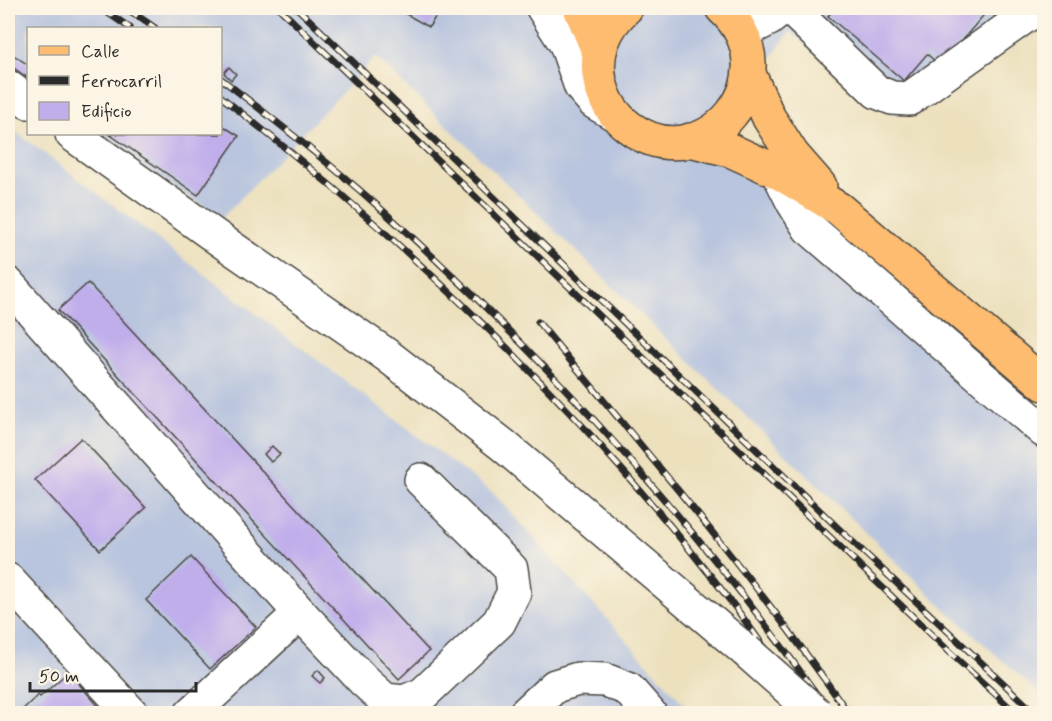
<svg xmlns="http://www.w3.org/2000/svg" width="1052" height="721" viewBox="0 0 1052 721" font-family="Mynerve,sans-serif">
  <style>
    .industrial { fill: #b9c5de }
    .building { fill: #c0aeeb }
    .lines { fill: none; stroke-linecap: round; stroke-linejoin: round }
    .minor-casing { stroke: #484641; stroke-width: 36 }
    .major-casing { stroke: #484641; stroke-width: 36 }
    .minor { stroke: #fff; stroke-width: 33 }
    .major { stroke: #fdbc70; stroke-width: 33 }
    .rail-casing { stroke: #2b2b2b; stroke-width: 7 }
    .rail { stroke: #fcf5e5; stroke-width: 4.5; stroke-dasharray: 14; stroke-linecap: butt }
    .minor-bridge-casing { stroke: #484641; stroke-width: 36; stroke-linecap: butt }
    .minor-bridge { stroke: #fff; stroke-width: 33 }
  </style>
  <rect width="100%" height="100%" fill="#fcf5e5"/>
  <filter id="ink" filterUnits="userSpaceOnUse"><feTurbulence type="fractalNoise" baseFrequency=".0167" numOctaves="2"/><feDisplacementMap in="SourceGraphic" scale="12" xChannelSelector="R" yChannelSelector="G"/><feConvolveMatrix kernelMatrix="1 2 1 2 8 2 1 2 1" color-interpolation-filters="sRGB"/></filter>
  <filter id="wash" filterUnits="userSpaceOnUse"><feTurbulence type="fractalNoise" baseFrequency=".008" numOctaves="4" result="noise"/><feDisplacementMap in="SourceGraphic" scale="24" xChannelSelector="R" yChannelSelector="G"/><feGaussianBlur stdDeviation="1.35" result="paint"/><feColorMatrix in="noise" values="0 0 0 0 0 0 0 0 0 0 0 0 0 0 0 0 0 1.4 0 .05"/><feComposite in="paint" operator="in"/></filter>
  <g filter="url(#wash)">
    <rect width="100%" height="100%" fill="#ece0bd"/>
    <g class="industrial">
      <path d="M8 8H1044V23L916 114 888 113 790 31 718 135 1044 426V697L948 612 376 57 222 218 90 134H220V28H28V94L8 81Z"/>
      <path d="M8 126 493 493 692 713H8Z"/>
    </g>
    <g id="blocks">
      <g class="building">
        <path d="M395 8H441L429 27Z"/>
        <path d="M835 8H1010L999 20 988 10 940 66 927 54 904 81 828 16Z"/>
        <path d="M15 56 28 65V78L8 64V61Z"/>
        <path d="M229 67 236 74 231 80 224 73Z"/>
        <path d="M220 124 239 136 198 195 109 134H220Z"/>
        <path d="M88 283 429 651 399 679 58 310Z"/>
        <path d="M81 438 146 508 100 550 35 480Z"/>
        <path d="M272 446 280 454 271 462 264 454Z"/>
        <path d="M191 557 256 627 210 669 146 600Z"/>
        <path d="M318 670 325 678 320 683 312 676Z"/>
        <path d="M68 672 103 711 100 714H23L21 711 38 695 40 697Z"/>
      </g>
    </g>
  </g>
  <g filter="url(#ink)">
    <use href="#blocks" fill-opacity="0" stroke="#484641" stroke-width="1.5"/>
    <g class="lines">
      <defs>
        <g id="minor">
          <path d="M543 8 566 44 581 87 594 102 616 115"/>
          <path d="M790 8 877 92 892 98 909 99 1037 8"/>
          <path d="M742 33 769 19 783 8"/>
          <path d="M8 87 28 102"/>
          <path d="M72 134 219 239 388 356 503 445 746 651"/>
          <path d="M778 172 793 202 809 228 1044 431"/>
          <path d="M8 284 300 613 363 680 385 700 404 702 423 694 499 622 514 592 511 569 421 480"/>
          <path d="M8 580 132 714"/>
          <path d="M191 714 300 613"/>
          <path d="M525 714 555 686 578 679 605 680 628 689 650 714"/>
        </g>
        <g id="major">
          <path d="M580 8 599 53"/>
          <path d="M626 8C605 27 594 53 600 81 604 100 614 116 629 127 703 183 796 77 722 8"/>
          <path d="M749 74 769 118 792 154 820 186"/>
          <path d="M690 140 730 150 778 172 839 209 1044 384"/>
        </g>
      </defs>
      <use href="#minor" class="minor-casing"/>
      <use href="#major" class="major-casing"/>
      <use href="#minor" class="minor"/>
      <use href="#major" class="major"/>
      <defs>
        <g id="rail">
          <path d="M101 8 130 28"/>
          <path d="M126 8 155 28"/>
          <path d="M279 8 959 661 1017 714"/>
          <path d="M297 8 838 528 1036 714"/>
          <path d="M220 78C272 118 323 158 372 201 544 354 698 526 831 714"/>
          <path d="M220 96C411 244 588 415 735 607 761 642 785 678 812 714"/>
          <path d="M538 322C645 450 754 577 849 714"/>
        </g>
      </defs>
      <use href="#rail" class="rail-casing"/>
      <use href="#rail" class="rail"/>
      <defs>
        <path id="minor-bridge" d="M746 651 817 714"/>
      </defs>
      <use href="#minor-bridge" class="minor-bridge-casing"/>
      <use href="#minor-bridge" class="minor-bridge"/>
    </g>
  </g>
  <rect width="1052" height="721" fill="none" stroke="#fcf5e5" stroke-width="30"/>
  <rect x="27" y="27" width="195" height="108" fill="#fcf5e5" stroke="#a8a49b" stroke-width="1.5"/>
  <rect x="39" y="46" width="30" height="9" fill="#fdbc70" stroke="#a8a49b" stroke-width="1.5"/>
  <text x="81" y="57" font-size="18" fill="#2b2b2b">Calle</text>
  <rect x="39" y="76" width="30" height="9" fill="#2b2b2b" stroke="#a8a49b" stroke-width="1.5"/>
  <text x="81" y="87" font-size="18" fill="#2b2b2b">Ferrocarril</text>
  <rect x="39" y="102" width="30" height="18" fill="#c0aeeb" stroke="#a8a49b" stroke-width="1.5"/>
  <text x="81" y="117" font-size="18" fill="#2b2b2b">Edificio</text>
  <path d="M30 682v9h166v-9" fill="none" stroke="#2b2b2b" stroke-width="3"/>
  <text x="39" y="682" font-size="18" fill="#2b2b2b" stroke="#fcf5e5" stroke-width="4.5" paint-order="stroke">50 m</text>
</svg>
